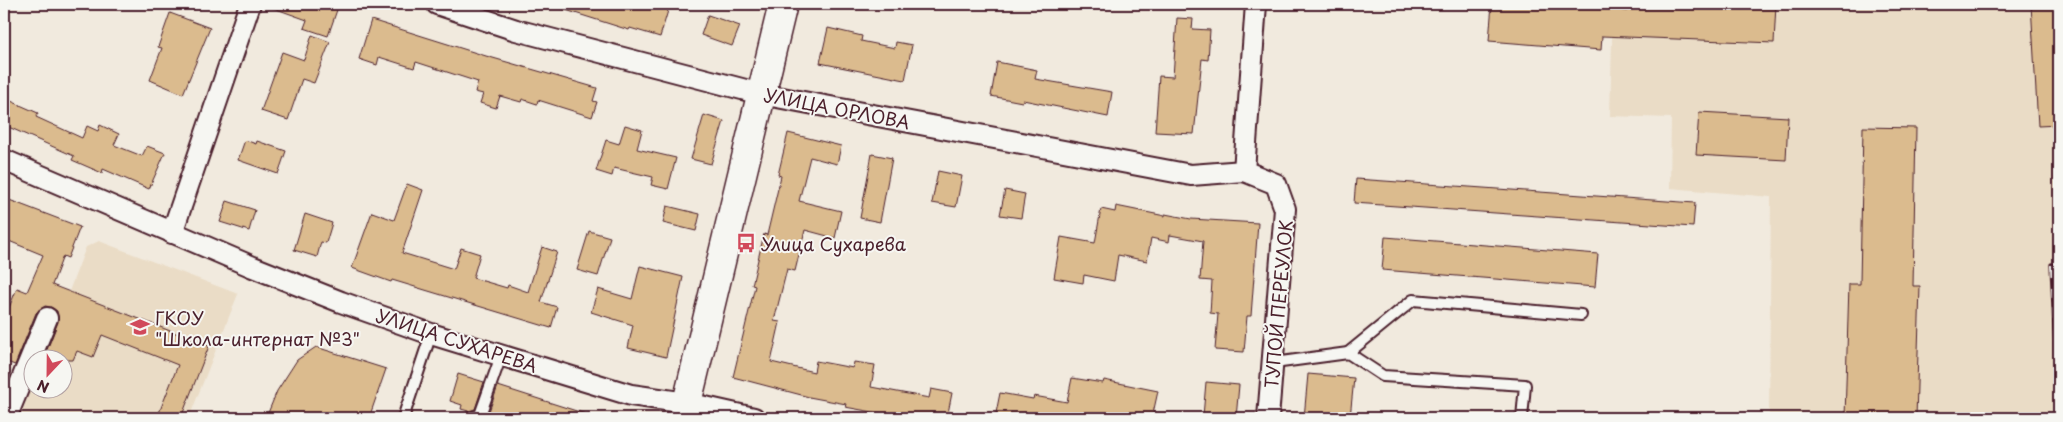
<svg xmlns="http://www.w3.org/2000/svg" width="2063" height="422" viewBox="0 0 2063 422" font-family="'Playpen Sans',sans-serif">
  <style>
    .built { fill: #eadcc6 }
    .building { fill: #dbbb8e; stroke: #4a1f2b }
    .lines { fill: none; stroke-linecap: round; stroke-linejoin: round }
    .lane-casing { stroke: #4a1f2b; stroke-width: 14 }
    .street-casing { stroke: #4a1f2b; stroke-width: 24 }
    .secondary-casing { stroke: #4a1f2b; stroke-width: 31 }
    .lane { stroke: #f6f6f2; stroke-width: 10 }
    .street { stroke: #f6f6f2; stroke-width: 20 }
    .secondary { stroke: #f6f6f2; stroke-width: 28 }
    .rail-casing { stroke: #4a1f2b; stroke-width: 5.5 }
    .rail { stroke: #f6f6f2; stroke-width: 4; stroke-dasharray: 11; stroke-linecap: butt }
    .labels { text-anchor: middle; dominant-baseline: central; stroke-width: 4; stroke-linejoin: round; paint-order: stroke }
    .street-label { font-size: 18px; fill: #4a1f2b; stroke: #f6f6f2 }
    .poi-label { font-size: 18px; fill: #4a1f2b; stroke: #f6f6f2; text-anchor: start }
  </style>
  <rect width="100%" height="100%" fill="#f1eade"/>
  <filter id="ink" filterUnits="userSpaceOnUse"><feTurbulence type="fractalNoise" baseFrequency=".02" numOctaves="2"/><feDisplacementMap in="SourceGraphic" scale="10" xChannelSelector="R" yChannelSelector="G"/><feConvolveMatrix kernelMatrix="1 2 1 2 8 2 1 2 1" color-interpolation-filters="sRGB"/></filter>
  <g filter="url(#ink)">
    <g class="built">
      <path d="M1613 4H2059V418H1769L1771 197 1670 188 1671 118 1610 116Z"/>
      <path d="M99 241 238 294 189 418H20L32 385V390H62V360L43 359 86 247Z"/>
    </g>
    <g class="building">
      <path d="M268 4H339L328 36 304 28 307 20 268 6Z"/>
      <path d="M557 4H670L660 37 630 28 629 30 556 7Z"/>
      <path d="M1492 4H1538L1628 11V4H1776L1774 43 1602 36 1601 50 1489 41Z"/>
      <path d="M2031 4H2059V125L2038 126Z"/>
      <path d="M170 13 210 28 183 94 150 80 162 48 158 47Z"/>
      <path d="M708 15 740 26 732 46 701 35Z"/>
      <path d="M1177 18 1193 19 1192 29 1210 30 1208 60 1202 59 1194 134 1155 132 1159 76 1173 77Z"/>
      <path d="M371 20 486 56 597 88 593 101 597 102 592 117 538 100 537 104 522 99 521 102 500 96 496 108 480 103 483 94 475 92 478 82 416 62 414 68 379 57 377 65 359 59Z"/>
      <path d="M828 28 862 36 861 41 895 48 896 42 912 45 905 80 820 63Z"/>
      <path d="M312 35 330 42 314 83 302 79 288 120 261 111 282 52 304 60Z"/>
      <path d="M997 62 1037 70 1035 79 1112 92 1108 117 1023 100 1022 102 991 96Z"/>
      <path d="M4 98 38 113 36 117 82 138 87 126 98 131 100 125 119 134 114 145 142 156 147 146 165 153 149 189 103 169 102 173 72 160 74 156 4 125Z"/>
      <path d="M1699 112 1788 117 1786 160 1696 155Z"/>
      <path d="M704 115 724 121 711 164 691 159Z"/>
      <path d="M625 125 642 130 637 149 676 158 668 189 651 185 653 177 614 168 612 176 596 171 606 140 619 144Z"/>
      <path d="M1863 127 1916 128 1913 286H1920L1916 418H1845L1849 284H1860Z"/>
      <path d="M788 133 841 146 837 164 810 157 799 201 841 211 835 238 805 230 795 271 787 269 774 321 780 322 771 362 814 372 816 361 853 368 854 362 875 365 871 387 929 398 931 389 952 393 947 418H883L884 414 845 407 846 404 809 397 733 377 755 286 752 285 764 234 767 235 781 176 778 175Z"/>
      <path d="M245 140 256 144 257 141 286 151 278 174 238 160Z"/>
      <path d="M872 154 892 158 880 222 860 218Z"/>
      <path d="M938 171 962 176 956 207 932 203Z"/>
      <path d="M1356 179 1695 203 1693 227 1354 203Z"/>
      <path d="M407 184 423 190 402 253 454 269 461 248 480 254 473 278 507 288 508 285 528 292 542 247 557 252 541 302 557 307 551 328 392 280 391 282 352 268 372 212 394 220Z"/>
      <path d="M1005 190 1025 194 1021 218 1000 215Z"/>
      <path d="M4 198 80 227 68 258 63 256 52 285 209 346 181 418H157L178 365 102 335 93 357 77 351 73 360H43L58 322 57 311 51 307 45 306 36 313 15 365 4 361V320L17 288 27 292 43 255 4 239Z"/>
      <path d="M227 201 255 210 249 231 220 222Z"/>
      <path d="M667 206 700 214 696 231 663 223Z"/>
      <path d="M1116 206 1165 216V214L1191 219 1258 223 1251 316H1247L1244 352 1215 350 1218 314 1210 313 1212 281 1200 280 1203 241 1170 235 1169 242 1151 238 1147 261 1118 255 1114 281 1084 275 1083 283 1054 278 1061 237 1095 243 1101 209 1115 212Z"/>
      <path d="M305 214 332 223 326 243 321 242 317 257 294 250Z"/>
      <path d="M589 231 610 237 598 276 577 270Z"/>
      <path d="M1385 237 1598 254 1595 287 1382 270Z"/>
      <path d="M640 266 683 277 666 357 628 348 633 325 591 312 598 289 632 299Z"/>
      <path d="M316 347 386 369 369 418H266L277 391 297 360Z"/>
      <path d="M458 374 484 382 475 409 468 411 461 409 462 405 450 401Z"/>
      <path d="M1308 374 1354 378 1350 418H1304Z"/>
      <path d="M1072 378 1103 383 1104 380 1158 391 1152 418H995L1000 393 1033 399 1034 396 1067 402Z"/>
      <path d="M1206 382 1239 385 1236 418 1203 416Z"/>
      <path d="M498 386 589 415V418L487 417Z"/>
    </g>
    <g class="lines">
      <defs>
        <g id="lane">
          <path d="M1348 353 1413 300 1581 315"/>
          <path d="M1274 363 1348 353 1383 376 1525 385 1522 418"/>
          <path d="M403 418 431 334"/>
          <path d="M469 418 480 415 501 356"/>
        </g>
        <g id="street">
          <path d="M437 4 516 30 761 94 1191 175 1244 171"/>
          <path d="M1256 4 1244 171 1276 184 1285 209 1268 418"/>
          <path d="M4 160 253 267 341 302 431 334 631 395 687 403 754 418"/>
          <path d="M172 233 250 4"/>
          <path d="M6 418 47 318"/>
        </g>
        <path id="secondary" d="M685 418 687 403 783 4"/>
      </defs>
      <use href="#lane" class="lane-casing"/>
      <use href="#street" class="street-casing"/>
      <use href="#secondary" class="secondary-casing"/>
      <use href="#lane" class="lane"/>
      <use href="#street" class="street"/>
      <use href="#secondary" class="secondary"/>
      <defs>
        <path id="rail" d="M2052 265 2059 406"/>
      </defs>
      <use href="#rail" class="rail-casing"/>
      <use href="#rail" class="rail"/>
    </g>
  </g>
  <defs>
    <symbol id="bus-bare" viewBox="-9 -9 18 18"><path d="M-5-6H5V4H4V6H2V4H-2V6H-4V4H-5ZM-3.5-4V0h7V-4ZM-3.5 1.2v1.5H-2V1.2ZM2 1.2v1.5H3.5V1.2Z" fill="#d1495b" stroke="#f6f6f2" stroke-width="2.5" paint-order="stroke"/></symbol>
    <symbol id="school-bare" viewBox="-9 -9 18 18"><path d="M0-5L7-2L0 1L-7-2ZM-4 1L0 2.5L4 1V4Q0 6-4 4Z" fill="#d1495b" stroke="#f6f6f2" stroke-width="2.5" paint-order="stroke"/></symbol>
  </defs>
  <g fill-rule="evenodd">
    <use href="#bus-bare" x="732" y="229" width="28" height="28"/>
    <use href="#school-bare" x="126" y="313" width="28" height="28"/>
  </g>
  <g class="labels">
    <g class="street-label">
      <text transform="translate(837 108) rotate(11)">УЛИЦА ОРЛОВА</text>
      <text transform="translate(1278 304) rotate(-85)">ТУПОЙ ПЕРЕУЛОК</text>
      <text transform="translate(457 340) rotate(18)">УЛИЦА СУХАРЕВА</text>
    </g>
    <g class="poi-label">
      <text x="761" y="243">Улица Сухарева</text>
      <text x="155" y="317">ГКОУ<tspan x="155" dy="21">"Школа-интернат №3"</tspan></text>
    </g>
  </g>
  <rect width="2063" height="422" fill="none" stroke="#f6f6f2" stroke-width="20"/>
  <rect x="10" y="10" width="2043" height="402" fill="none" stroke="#4a1f2b" stroke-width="2" filter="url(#ink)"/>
  <g transform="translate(48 374) rotate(202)"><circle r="24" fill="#f6f6f2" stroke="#b1a0a2"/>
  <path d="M0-4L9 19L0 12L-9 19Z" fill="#d1495b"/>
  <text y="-8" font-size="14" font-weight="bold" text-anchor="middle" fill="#4a1f2b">N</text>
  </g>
</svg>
